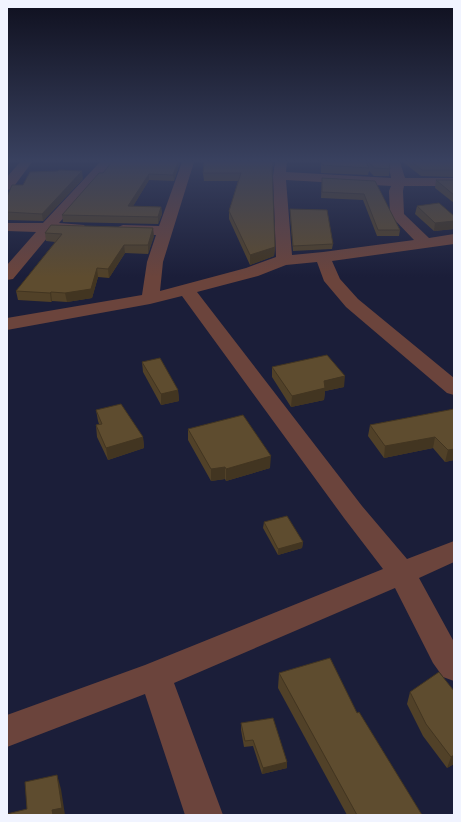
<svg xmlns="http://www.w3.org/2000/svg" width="461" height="822" viewBox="0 0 461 822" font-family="'Playfair Display',serif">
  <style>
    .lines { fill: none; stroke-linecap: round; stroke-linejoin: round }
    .minor { fill: #6b443c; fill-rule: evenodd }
    .wall { fill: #514128 }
    .shaded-wall { fill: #423521 }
    .building { fill: #5e4c2f; stroke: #423521 }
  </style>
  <rect width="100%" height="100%" fill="#1b1e39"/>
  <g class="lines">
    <g class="minor">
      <path d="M20 162H32L12 189 7 190V177Z"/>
      <path d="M100 162H113L59 223 84 225 86 228 84 231 52 232 13 279 7 280V265L36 232 7 231V223H43Z"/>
      <path d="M182 162H194L163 262 160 291 246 268 276 257 273 176 275 162H287L286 172 391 178 388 162H400L405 178H454V186H404L403 191 404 214 429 238 454 234V244L332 261 340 279 358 299 454 378V395L447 393 346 307 324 281 317 262 286 265 258 276 197 292 362 506 407 559 454 541V562L419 578 454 642V681L443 677 433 663 395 588 174 683 223 815H185L145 694 7 747V715L145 665 383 569 344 518 182 296 150 304 7 330V318L142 295 147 262 156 235H123L118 233 115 230 118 227 123 225 159 226ZM286 180 391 186 389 191 390 215 414 240 323 252 292 255Z"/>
    </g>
  </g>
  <g class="wall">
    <path d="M180 162 174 181 149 180 133 206 161 207 162 214 158 224 63 222 62 215 103 173Z"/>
    <path d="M274 162 272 173 275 247 274 256 250 265 229 219V211L238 181H204L203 173Z"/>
    <path d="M321 162H389L390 169 389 176H374L369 171 368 175 321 173Z"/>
    <path d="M403 162H454V177L421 176Z"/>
    <path d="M322 178 375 181 400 230 399 236H377L363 200 321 198Z"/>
    <path d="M83 179 43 221 7 220V197L23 185Z"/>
    <path d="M436 180H454V203L435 188Z"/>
    <path d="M417 206 454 216V229L434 231 415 214Z"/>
    <path d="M290 209 333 244 332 249 293 251 290 214Z"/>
    <path d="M45 233 154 236 148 254 125 253 109 278 98 277 92 298 67 302 52 301 51 302 18 300 16 291 55 242 46 241Z"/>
    <path d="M142 362 178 390 179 401 161 405 143 372Z"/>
    <path d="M272 367 344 387 325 391 324 400 291 407 272 377Z"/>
    <path d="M454 409V460L445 462 433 448 384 458 368 436 370 425Z"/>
    <path d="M96 410 143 437 144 448 108 460 97 437 96 425 99 424 98 421Z"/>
    <path d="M188 429 270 468 226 481 225 479 211 481 188 440Z"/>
    <path d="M264 522 303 542 302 548 278 555 263 528Z"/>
    <path d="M279 673 357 713 422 815H347L278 688Z"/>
    <path d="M454 691V764L447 768 423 736 407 704 410 692Z"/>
    <path d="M241 723 287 762V768L262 774 253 746 244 747 241 730Z"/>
  </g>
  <g class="shaded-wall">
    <path d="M178 162H180L174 181 173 175Z"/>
    <path d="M273 162H274L272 176V168Z"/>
    <path d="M82 171 83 179 43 221 42 214Z"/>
    <path d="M149 174V180L129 213 128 206Z"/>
    <path d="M161 207 162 214 158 224V217Z"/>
    <path d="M454 221V229L434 231 435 223Z"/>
    <path d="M153 228 154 236 148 254V245Z"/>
    <path d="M124 245 125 253 109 278 108 269Z"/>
    <path d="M275 247 274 256 250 265V255Z"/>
    <path d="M97 268 98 277 92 298 67 302 65 293Z"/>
    <path d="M51 292 52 301 51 302 50 293Z"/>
    <path d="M345 376 344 387 325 391 324 400 291 407 292 396 324 381Z"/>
    <path d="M178 390 179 401 161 405V394Z"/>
    <path d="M143 437 144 448 108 460 106 448Z"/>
    <path d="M435 437 433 448 384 458 385 446Z"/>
    <path d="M454 449V460L445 462 448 450Z"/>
    <path d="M271 456 270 468 226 481V469Z"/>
    <path d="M225 467V479L211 481V469Z"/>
    <path d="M303 542 302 548 278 555V549Z"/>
    <path d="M454 755V764L447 768 451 757Z"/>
    <path d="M287 762V768L262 774 263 768Z"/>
    <path d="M57 775 61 789 65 815H53L52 810Z"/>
  </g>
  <g class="building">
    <path d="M112 162H178L173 175 149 174 128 206 161 207 158 217 62 215 99 173H103Z"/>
    <path d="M204 162H273L272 168 275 247 250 255 229 211 241 173H203Z"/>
    <path d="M322 162H366L369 168 322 165Z"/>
    <path d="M368 162H389L390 169 375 168Z"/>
    <path d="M412 162H454V170H422Z"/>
    <path d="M59 170 82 171 42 214 7 212V197L12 185H23L30 172 58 171Z"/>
    <path d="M322 178 375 181 400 230H378L364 194 322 192Z"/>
    <path d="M436 180H454V195Z"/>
    <path d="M439 203 454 216V221L435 223 417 206Z"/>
    <path d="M290 209 327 210 333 244 293 246Z"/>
    <path d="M51 225 153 228 148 245H124L108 269 97 268 91 289 65 293 51 292 50 293 16 291 62 234 45 233Z"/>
    <path d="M327 355 345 376 324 381 325 388 292 396 272 367Z"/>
    <path d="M160 358 178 390 161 394 142 362Z"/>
    <path d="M121 404 143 437 106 448 96 425 102 424 96 410Z"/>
    <path d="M454 409V449L448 450 435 437 385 446 370 425Z"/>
    <path d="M243 415 271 456 226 469 225 467 211 469 188 429Z"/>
    <path d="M287 516 303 542 278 549 264 522Z"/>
    <path d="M330 658 357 713 359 712 422 815H357L279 673Z"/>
    <path d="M439 672 454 691V755L451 757 426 724 410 692Z"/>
    <path d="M273 718 287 762 263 768 253 740 245 741 241 723Z"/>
    <path d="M57 775 62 808 52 810 53 815H7V814L27 809 25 782Z"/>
  </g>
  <linearGradient id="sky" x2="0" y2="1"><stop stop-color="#0f101f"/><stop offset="0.58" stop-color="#39415f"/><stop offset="1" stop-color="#39415f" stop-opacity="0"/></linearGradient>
  <rect width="461" height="277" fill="url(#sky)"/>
  <rect width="461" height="822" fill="none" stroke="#f1f4ff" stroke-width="16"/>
</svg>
